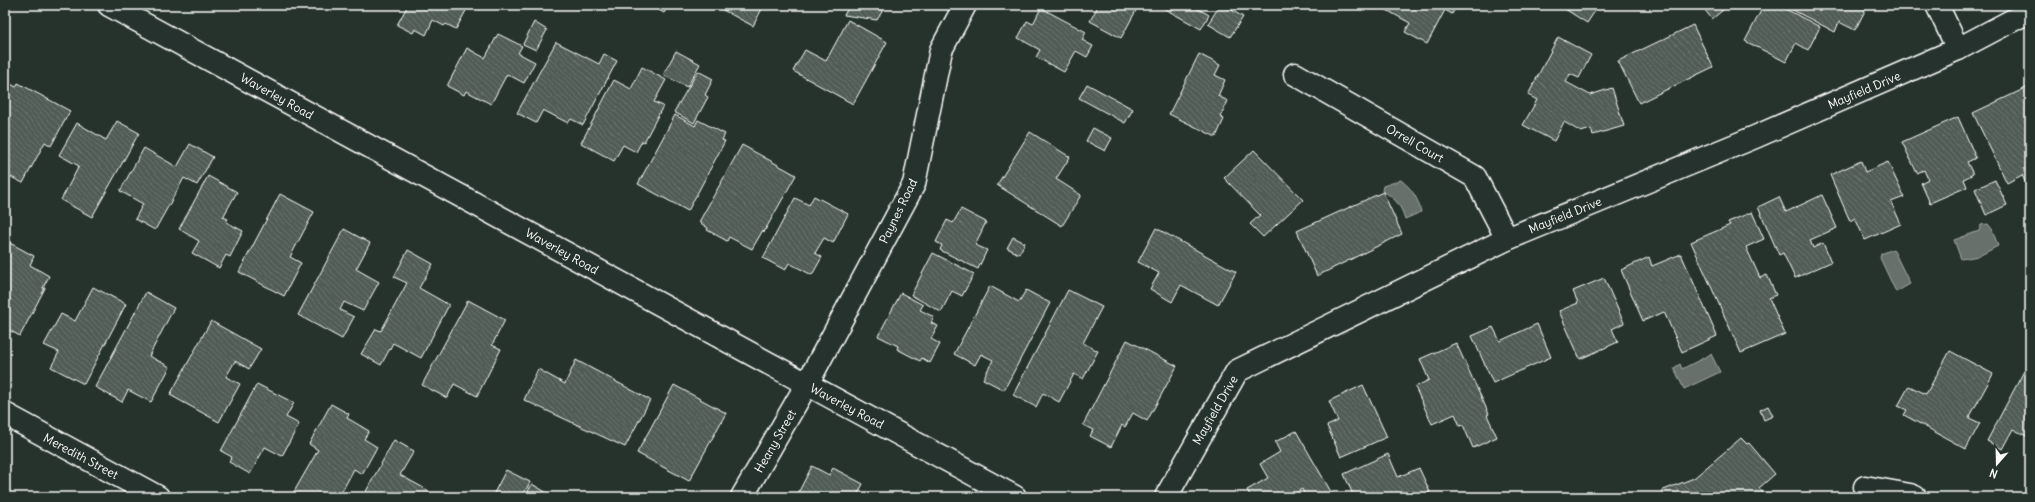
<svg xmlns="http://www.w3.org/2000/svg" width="2035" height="502" viewBox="0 0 2035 502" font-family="Delius,sans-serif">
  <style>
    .water { fill: #67706c; stroke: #a4a9a7 }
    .building { fill: url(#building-back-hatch); stroke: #fff }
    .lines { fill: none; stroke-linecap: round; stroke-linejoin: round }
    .minor-casing { stroke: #fff; stroke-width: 25 }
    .tertiary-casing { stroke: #fff; stroke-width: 25 }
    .primary-casing { stroke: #fff; stroke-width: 25 }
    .minor { stroke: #26332d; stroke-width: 22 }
    .tertiary { stroke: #26332d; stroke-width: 22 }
    .primary { stroke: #26332d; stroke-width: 22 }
    .labels { text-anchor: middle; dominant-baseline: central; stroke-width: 3; stroke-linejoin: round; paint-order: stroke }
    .street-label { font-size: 12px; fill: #fff; stroke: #26332d }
  </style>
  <defs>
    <pattern id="building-back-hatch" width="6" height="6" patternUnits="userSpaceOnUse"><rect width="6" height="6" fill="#515c57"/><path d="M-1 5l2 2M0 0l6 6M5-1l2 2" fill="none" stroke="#6b7470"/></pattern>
  </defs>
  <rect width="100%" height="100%" fill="#26332d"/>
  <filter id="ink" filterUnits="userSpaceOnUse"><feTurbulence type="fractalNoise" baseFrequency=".025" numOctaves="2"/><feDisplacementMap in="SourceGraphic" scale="8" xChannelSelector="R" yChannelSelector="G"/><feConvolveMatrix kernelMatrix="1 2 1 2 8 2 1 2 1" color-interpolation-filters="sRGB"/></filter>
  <g filter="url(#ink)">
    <g class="water">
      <path d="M1401 180C1412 189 1418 198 1421 212L1405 219C1401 206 1395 197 1382 191L1383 186Z"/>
      <path d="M1988 224 1992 229 1998 246 1979 256 1961 259 1954 240 1979 231 1981 225Z"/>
      <path d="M1893 249 1910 284 1896 292 1880 258 1881 254Z"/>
      <path d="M1711 354 1720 372 1684 389 1674 368 1680 364 1682 369Z"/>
    </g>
    <g class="building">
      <path d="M408 5H469L456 29 446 24 444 26 433 20 426 35 415 29 413 33 397 25Z"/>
      <path d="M656 5H669L664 13 655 8Z"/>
      <path d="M723 5H764L753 26 721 9Z"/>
      <path d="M850 5H886L877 20 844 15Z"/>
      <path d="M1092 5H1139L1121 38 1090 21 1097 8Z"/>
      <path d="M1164 5H1191L1209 15 1201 29 1165 9Z"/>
      <path d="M1220 5H1223L1243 17 1230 37 1208 24Z"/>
      <path d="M1382 5H1457L1452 14 1445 10 1427 44 1405 32 1410 23 1381 7Z"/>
      <path d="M1567 5H1599L1587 23 1565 9Z"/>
      <path d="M1701 5H1729L1712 19Z"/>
      <path d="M1764 5H1778L1820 27 1808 50 1796 43 1786 62 1745 41Z"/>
      <path d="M1793 5H1868L1855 30 1839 22 1835 32 1791 9Z"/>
      <path d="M1041 8 1086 32 1082 40 1093 46 1087 57 1076 51 1064 72 1036 57 1040 50 1018 38 1027 21 1033 24Z"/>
      <path d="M848 20 887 42 853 104 793 71 805 50 826 61Z"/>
      <path d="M534 22 547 30 536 50 523 44Z"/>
      <path d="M1693 25 1713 67 1639 103 1618 61Z"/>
      <path d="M498 34 522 46 518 53 535 62 524 83 507 74 491 104 466 91 464 95 447 86 467 48 485 58Z"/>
      <path d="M1558 37 1591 55 1579 78 1570 74 1566 82 1590 95 1612 88 1624 126 1593 135 1591 129 1581 132 1564 122 1554 141 1523 125 1537 100 1528 95Z"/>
      <path d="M556 42 599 64 604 54 617 61 583 125 571 119 568 123 543 110 536 123 517 113Z"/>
      <path d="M676 51 700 64 687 87 663 75Z"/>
      <path d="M1199 54 1220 65 1215 75 1225 80 1218 96 1228 101 1220 117 1224 119 1216 137 1169 114Z"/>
      <path d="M642 67 666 80 654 102 663 106 644 142 642 141 636 152 623 145 614 161 581 143 614 80 631 89Z"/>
      <path d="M698 71 713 79 705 95 708 97 694 123 674 112Z"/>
      <path d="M9 83 16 87 18 83 70 111 51 146 45 142 23 183 5 174V140L9 132 5 130V90Z"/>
      <path d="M1087 84 1133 109 1125 123 1079 98Z"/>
      <path d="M2030 86V185L2027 186 2022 175 2007 183 1973 113Z"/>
      <path d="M675 115 695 126 698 120 725 134 722 140 725 141 688 211 638 184Z"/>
      <path d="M1958 117 1976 158 1967 162 1973 174 1964 179 1967 187 1930 203 1921 183 1928 179 1924 170 1917 173 1902 142Z"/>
      <path d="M117 121 139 133 92 217 61 200 79 166 59 155 77 123 106 140Z"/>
      <path d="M1093 128 1112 138 1105 151 1086 141Z"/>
      <path d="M1030 132 1070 157 1056 179 1081 195 1062 226 997 185Z"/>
      <path d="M190 144 213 157 197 185 184 178 155 230 135 219 143 204 120 191 144 148 177 167Z"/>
      <path d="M742 145 796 175 764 232 763 230 752 249 729 237 727 241 707 230 708 228 699 222Z"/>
      <path d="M1254 150 1303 200 1263 237 1250 224 1260 215 1224 178Z"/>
      <path d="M1861 161 1865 172 1888 162 1904 197 1891 202 1901 224 1865 240 1855 218 1850 221 1830 175Z"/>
      <path d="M208 176 237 192 223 217 228 219 226 222 243 231 230 257 226 255 219 268 192 253 199 241 179 229Z"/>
      <path d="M1995 180 2007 205 1986 215 1975 189Z"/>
      <path d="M1383 192 1402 234 1317 276 1297 231Z"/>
      <path d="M280 194 314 212 290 257 301 263 284 296 239 272Z"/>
      <path d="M1822 195 1837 228 1810 240 1813 248 1823 243 1831 262 1795 278 1783 253 1779 255 1758 207 1779 197 1786 212Z"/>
      <path d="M814 196 848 214 833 243 824 238 815 253 822 257 812 275 789 263 785 270 763 258 795 198 809 205Z"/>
      <path d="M961 209 986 222 975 245 987 250 978 269 940 250 942 245 936 242 947 220 953 223Z"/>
      <path d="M1752 212 1764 239 1746 247 1760 278 1767 275 1776 295 1769 298 1785 334 1741 353 1691 242 1730 225 1728 222Z"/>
      <path d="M1156 228 1236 272 1218 305 1181 285 1172 302 1150 289 1159 273 1138 262Z"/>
      <path d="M344 229 370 243 356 269 379 282 363 311 344 302 340 310 354 317 342 339 298 315Z"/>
      <path d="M1013 237 1025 243 1019 254 1007 248Z"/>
      <path d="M8 242 34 256 30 265 49 276 43 288H45L20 336 5 328V248Z"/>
      <path d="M408 250 433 264 419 288 449 305 421 358 393 343 381 365 361 354 376 329 381 331 407 283 394 277Z"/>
      <path d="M933 253 974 274 962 296 952 291 941 312 911 295Z"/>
      <path d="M1681 254 1717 336 1682 352 1664 312 1643 321 1621 270 1649 257 1652 266Z"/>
      <path d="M1604 278 1624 323 1612 329 1618 342 1580 359 1559 311 1578 303 1573 291Z"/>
      <path d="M990 286 1019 302 1026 290 1050 303 1004 390 983 379 993 360 981 354 975 365 954 354Z"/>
      <path d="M93 287 126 304 84 384 51 367 59 352 44 345 61 314 75 321Z"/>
      <path d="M1068 290 1102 307 1083 343 1098 351 1083 379 1074 374 1059 402 1043 393 1036 407 1013 395Z"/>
      <path d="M146 292 174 308 149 356 170 367 151 402 128 390 122 402 95 387Z"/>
      <path d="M901 293 923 305 920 310 934 317 931 323 938 326 931 339 940 344 930 363 922 358 920 361 897 349 898 346 878 336Z"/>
      <path d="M468 300 505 320 492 345 501 349 477 396 454 384 447 398 422 385Z"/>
      <path d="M211 321 261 349 249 369 235 361 226 377 240 384 219 422 170 395Z"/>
      <path d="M1537 324 1551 357 1493 383 1472 336 1493 327 1500 341Z"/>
      <path d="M1127 340 1177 366 1147 421 1133 413 1125 427 1122 425 1111 447 1090 436 1093 430 1083 425Z"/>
      <path d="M1456 343 1489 414 1487 415 1497 437 1473 448 1463 425 1460 426 1455 414 1432 424 1415 387 1429 380 1420 359Z"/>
      <path d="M1950 351 1993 374 1969 418 1980 423 1966 449 1904 415 1907 410 1898 406 1909 386 1926 394Z"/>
      <path d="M576 360 650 400 625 447 524 400 538 369 565 384Z"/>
      <path d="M2024 371 2030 374V438L2013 429 2002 449 1987 441Z"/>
      <path d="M257 384 294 403 286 417 299 424 282 456 265 447 250 474 229 462 232 457 221 451Z"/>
      <path d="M674 385 726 413 689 481 637 453Z"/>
      <path d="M1363 385 1387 437 1341 457 1327 426 1338 421 1329 401Z"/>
      <path d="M331 404 349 414 347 418 369 431 364 439 377 447 362 474 354 469 339 497H291L318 450 309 444Z"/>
      <path d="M1768 406 1773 416 1764 420 1760 410Z"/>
      <path d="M1296 431 1334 497H1306L1302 489 1289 497H1251L1247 490 1268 478 1260 464 1280 452 1275 442Z"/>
      <path d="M1741 438 1747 444 1749 443 1775 474 1759 488 1763 493 1758 497H1664L1661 491 1694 478Z"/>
      <path d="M394 440 414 451 400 475 429 491 426 497H363Z"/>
      <path d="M1388 454 1398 477 1419 468 1430 492 1417 497H1354L1344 474Z"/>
      <path d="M812 466 829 475 833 468 863 484 856 497H796Z"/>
      <path d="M506 470 530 482 522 497H492Z"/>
      <path d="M532 484 554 497H525Z"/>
      <path d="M449 492 458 497H446Z"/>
    </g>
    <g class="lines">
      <defs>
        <g id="minor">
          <path d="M1937 5 1958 49"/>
          <path d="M1295 74 1475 177 1507 239"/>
          <path d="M807 384 914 184 941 50 965 5"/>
          <path d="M5 414 158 497"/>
          <path d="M1865 487 1910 495 1915 497"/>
          <path d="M1166 497 1237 371 1507 239 1755 137 1958 49 2030 11"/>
        </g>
        <path id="tertiary" d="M742 497 807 384"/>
        <path id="primary" d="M109 5 1015 497"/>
      </defs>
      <use href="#minor" class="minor-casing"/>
      <use href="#tertiary" class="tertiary-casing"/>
      <use href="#primary" class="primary-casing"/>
      <use href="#minor" class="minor"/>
      <use href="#tertiary" class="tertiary"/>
      <use href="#primary" class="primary"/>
    </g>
  </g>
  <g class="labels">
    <g class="street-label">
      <text transform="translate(1864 90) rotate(-23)">Mayfield Drive</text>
      <text transform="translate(277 96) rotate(29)">Waverley Road</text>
      <text transform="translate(1415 143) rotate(30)">Orrell Court</text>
      <text transform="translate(898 211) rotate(-64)">Paynes Road</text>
      <text transform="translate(1565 215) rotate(-22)">Mayfield Drive</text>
      <text transform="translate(562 251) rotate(29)">Waverley Road</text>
      <text transform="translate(847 406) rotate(28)">Waverley Road</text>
      <text transform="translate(1215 410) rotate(-60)">Mayfield Drive</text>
      <text transform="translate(775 441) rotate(-60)">Heany Street</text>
      <text transform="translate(81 456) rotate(28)">Meredith Street</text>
    </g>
  </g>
  <rect width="2035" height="502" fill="none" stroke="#26332d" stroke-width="20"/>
  <rect x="10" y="10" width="2015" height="482" fill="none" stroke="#fff" stroke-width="1.5" filter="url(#ink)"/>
  <g transform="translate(1997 464) rotate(200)" stroke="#26332d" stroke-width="3" paint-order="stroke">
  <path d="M0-3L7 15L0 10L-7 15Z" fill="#ffffff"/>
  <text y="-6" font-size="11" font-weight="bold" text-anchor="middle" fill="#ffffff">N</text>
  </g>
</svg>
